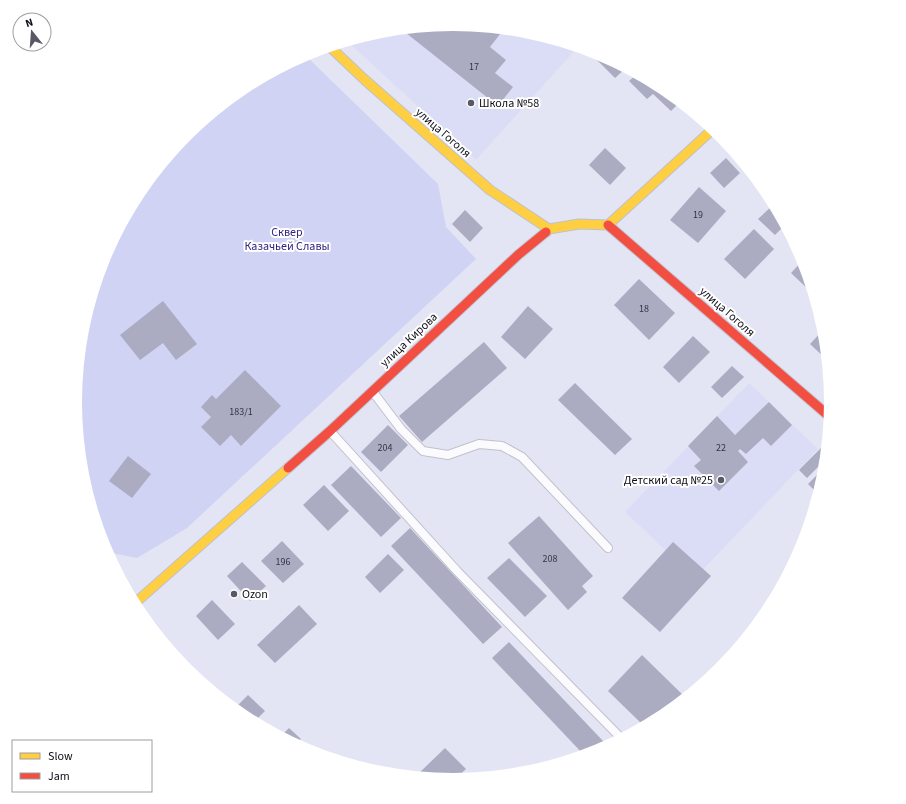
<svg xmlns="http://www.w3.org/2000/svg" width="906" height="804" viewBox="0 0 906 804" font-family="'Source Sans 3',sans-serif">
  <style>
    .built { fill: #dbddf7 }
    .green { fill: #d0d3f3 }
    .building { fill: #abacc2 }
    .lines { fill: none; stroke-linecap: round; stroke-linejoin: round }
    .lane-casing { stroke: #c0c1cd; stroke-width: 10 }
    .slow-casing { stroke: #c0c1cd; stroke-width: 11 }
    .jam-casing { stroke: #c0c1cd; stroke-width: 11 }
    .lane { stroke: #fbfbfd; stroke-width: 8 }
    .slow { stroke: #ffcf43; stroke-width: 9 }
    .jam { stroke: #f24e42; stroke-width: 9 }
    .poi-dot { fill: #585964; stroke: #fff; stroke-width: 1.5 }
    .labels { text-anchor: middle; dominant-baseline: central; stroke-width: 4; stroke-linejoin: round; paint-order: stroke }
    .number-label { font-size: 10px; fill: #343542 }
    .poi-label { font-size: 12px; fill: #0d0d17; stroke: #fff; text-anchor: start }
    .street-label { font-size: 12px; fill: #0d0d17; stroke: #fff }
    .park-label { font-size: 12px; fill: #312581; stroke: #fff }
  </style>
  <rect width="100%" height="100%" fill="#e3e5f4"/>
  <g class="built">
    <path d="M453 24 527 31 578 47 476 160 347 41 379 31Z"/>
    <path d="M749 383 818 449 695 578 625 512Z"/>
  </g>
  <path class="green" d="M305 55 438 184 446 227 476 259 187 528 137 558 107 552 104 546 82 476 75 402 82 328 104 257 139 192 186 135 243 88Z"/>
  <g class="building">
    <path d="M453 24 504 29 490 47 506 60 495 73 513 87 498 106 401 29Z"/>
    <path d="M590 51 598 53 626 68 615 78 589 52Z"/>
    <path d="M637 74 663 88 680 102 671 111 653 94 647 99 629 81Z"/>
    <path d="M605 148 626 168 610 185 589 165Z"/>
    <path d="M733 150 746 167 731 153Z"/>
    <path d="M726 158 740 173 724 188 710 173Z"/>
    <path d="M699 187 726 211 698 243 670 220Z"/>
    <path d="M774 204 785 225 775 235 758 219Z"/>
    <path d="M465 210 483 228 470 242 452 224Z"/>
    <path d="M754 229 774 249 745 279 724 259Z"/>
    <path d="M803 260 813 294 791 273Z"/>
    <path d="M639 279 675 313 649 340 614 305Z"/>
    <path d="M163 301 197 344 176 360 163 343 140 360 120 335Z"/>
    <path d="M528 306 553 329 525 359 501 337Z"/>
    <path d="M824 329 827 360 810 344Z"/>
    <path d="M693 336 710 352 679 383 663 367Z"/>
    <path d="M484 342 507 368 422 442 399 416Z"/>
    <path d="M732 366 744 377 722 398 711 387Z"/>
    <path d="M245 370 281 406 241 446 231 435 220 446 201 427 211 417 201 407 212 395 216 399Z"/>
    <path d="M575 383 632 439 615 455 558 400Z"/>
    <path d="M769 402 792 425 771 446 763 438 746 454 740 449 738 451 748 462 719 491 694 466 701 460 688 446 717 416 735 435Z"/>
    <path d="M388 425 408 445 381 472 361 452Z"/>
    <path d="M822 447 826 451 825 460 807 478 799 470Z"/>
    <path d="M128 456 151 474 132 498 109 481Z"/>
    <path d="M351 466 401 518 381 537 331 485Z"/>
    <path d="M824 468V476L818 494 808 484Z"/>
    <path d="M324 485 349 511 328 531 303 505Z"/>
    <path d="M539 516 593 576 582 586 587 592 568 610 508 543Z"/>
    <path d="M410 528 502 627 483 644 391 546Z"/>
    <path d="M282 541 304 564 283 583 261 561Z"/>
    <path d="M673 542 711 576 660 632 622 598Z"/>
    <path d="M388 554 404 570 380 593 365 577Z"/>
    <path d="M509 558 547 596 525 617 487 578Z"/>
    <path d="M242 562 266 586 250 601 227 576Z"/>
    <path d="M212 600 235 624 218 640 196 616Z"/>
    <path d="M299 605 317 624 275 663 257 645Z"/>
    <path d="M509 642 604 742 592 753 584 755 492 658Z"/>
    <path d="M642 655 686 698 663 716 644 726 608 691Z"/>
    <path d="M248 695 265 711 254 722 243 716 234 709Z"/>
    <path d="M289 728 301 739 296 744 281 736Z"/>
    <path d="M445 748 466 769 454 780 416 776Z"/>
  </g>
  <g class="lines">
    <defs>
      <g id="lane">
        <path d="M373 392 401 429 423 451 448 455 479 444 502 446 522 457 608 548"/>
        <path d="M330 431 458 572 621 738"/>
      </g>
      <g id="slow">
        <path d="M329 46 365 80 490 190 549 229"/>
        <path d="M546 232 549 229 579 224 608 225 713 129"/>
        <path d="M134 604 288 468"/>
      </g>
      <g id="jam">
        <path d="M608 225 830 417"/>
        <path d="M288 468 330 431 518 255 546 232"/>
      </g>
    </defs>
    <use href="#lane" class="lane-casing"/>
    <use href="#slow" class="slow-casing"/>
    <use href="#jam" class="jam-casing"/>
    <use href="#lane" class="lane"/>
    <use href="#slow" class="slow"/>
    <use href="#jam" class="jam"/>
  </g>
  <g class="poi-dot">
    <circle cx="471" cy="103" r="4"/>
    <circle cx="721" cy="480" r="4"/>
    <circle cx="234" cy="594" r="4"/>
  </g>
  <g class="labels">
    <g class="number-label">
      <text x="474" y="67">17</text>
      <text x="698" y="215">19</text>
      <text x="644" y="309">18</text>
      <text x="241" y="412">183/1</text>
      <text x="385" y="448">204</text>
      <text x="721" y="448">22</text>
      <text x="550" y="559">208</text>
      <text x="283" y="562">196</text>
    </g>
    <g class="poi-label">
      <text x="479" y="103">Школа №58</text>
      <text x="713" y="480" text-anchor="end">Детский сад №25</text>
      <text x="242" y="594">Ozon</text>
    </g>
    <g class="street-label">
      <text transform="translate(443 133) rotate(41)">улица Гоголя</text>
      <text transform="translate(727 312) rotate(41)">улица Гоголя</text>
      <text transform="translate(409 340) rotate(-43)">улица Кирова</text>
    </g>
    <g class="park-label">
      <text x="287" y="232">Сквер<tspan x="287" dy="14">Казачьей Славы</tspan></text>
    </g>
  </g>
  <path d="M0 0H906V804H0ZM82 402a371 371 0 1 1 742 0a371 371 0 1 1-742 0Z" fill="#fff" fill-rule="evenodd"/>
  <rect x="12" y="740" width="140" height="52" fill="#ffffff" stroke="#9e9ea2"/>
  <rect x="20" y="753" width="20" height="6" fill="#ffcf43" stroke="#9e9ea2"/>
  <text x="48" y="760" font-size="12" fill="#0d0d17">Slow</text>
  <rect x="20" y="773" width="20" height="6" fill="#f24e42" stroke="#9e9ea2"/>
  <text x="48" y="780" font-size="12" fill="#0d0d17">Jam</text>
  <g transform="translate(32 32) rotate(343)"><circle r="19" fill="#ffffff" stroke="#9e9ea2"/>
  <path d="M0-3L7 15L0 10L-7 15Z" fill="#585964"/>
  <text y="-6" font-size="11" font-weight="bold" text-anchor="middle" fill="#0d0d17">N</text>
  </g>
</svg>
